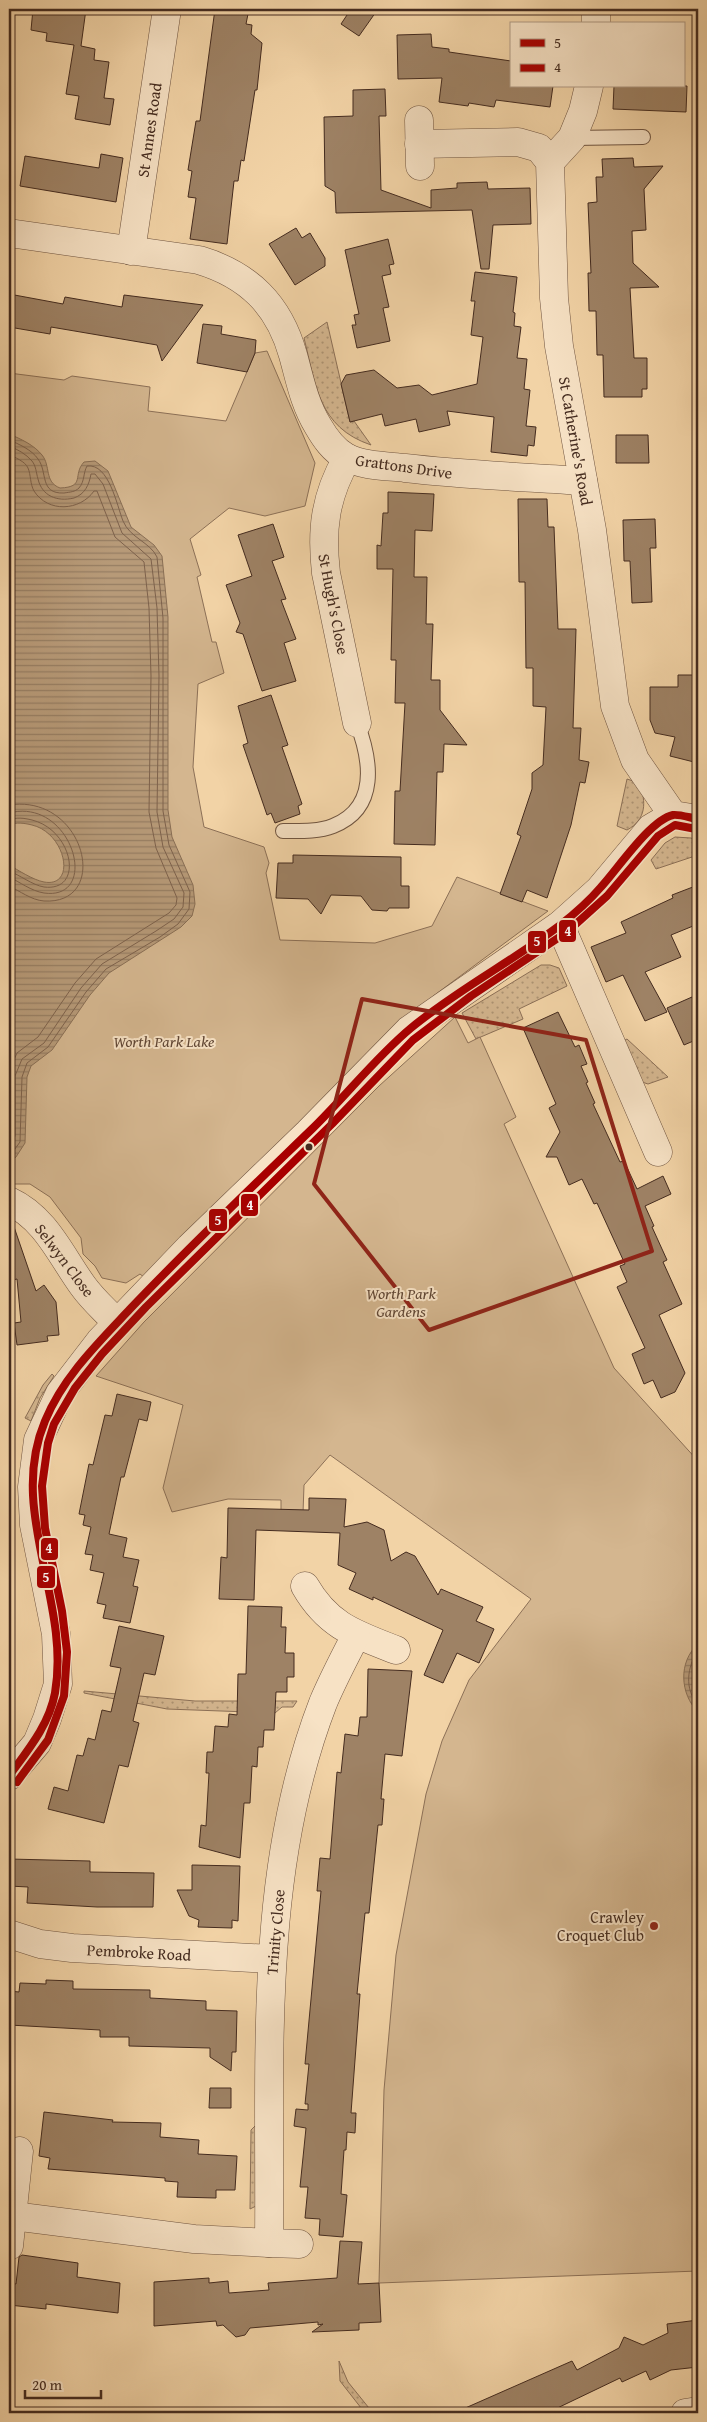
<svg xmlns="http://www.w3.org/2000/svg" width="707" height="2422" viewBox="0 0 707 2422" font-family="'Gentium Book Plus',serif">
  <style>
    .grass { fill: url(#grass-dots); stroke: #8c7057 }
    .green { fill: #d4b68f; stroke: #8c7057 }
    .water { fill: url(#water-rules); stroke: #896e54 }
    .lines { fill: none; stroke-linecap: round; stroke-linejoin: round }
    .shore { stroke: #7e624c; stroke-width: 1 }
    .building { fill: #9e8265; stroke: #442b1f }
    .service-casing { stroke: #705541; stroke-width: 16 }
    .minor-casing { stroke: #705541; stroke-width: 29 }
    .tertiary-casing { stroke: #705541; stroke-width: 29 }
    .service { stroke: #f7e2c5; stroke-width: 14 }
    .minor { stroke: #f7e2c5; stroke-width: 28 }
    .tertiary { stroke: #f7e2c5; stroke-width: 28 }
    .bus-1-casing { stroke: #f7e2c5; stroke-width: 11 }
    .bus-2-casing { stroke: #f7e2c5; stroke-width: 11 }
    .bus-1 { stroke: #a80000; stroke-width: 8 }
    .bus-2 { stroke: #a80000; stroke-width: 8 }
    .marked { fill: none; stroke: #8f2418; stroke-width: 4; stroke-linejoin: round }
    .bus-dot { fill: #442b1f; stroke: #f7e2c5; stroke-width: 2 }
    .poi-dot { fill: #8f2418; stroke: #f7e2c5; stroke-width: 2 }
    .labels { text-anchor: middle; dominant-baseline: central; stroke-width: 4; stroke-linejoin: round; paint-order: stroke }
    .street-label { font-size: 16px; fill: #442b1f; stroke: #f7e2c5 }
    .park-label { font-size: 16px; font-style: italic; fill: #614735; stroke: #f7e2c5 }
    .poi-label { font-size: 16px; fill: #442b1f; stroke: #f7e2c5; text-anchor: end }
    .line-badge { stroke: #f7e2c5; stroke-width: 2 }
    .badge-label { font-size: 14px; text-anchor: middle; font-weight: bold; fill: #fff }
  </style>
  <defs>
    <pattern id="grass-dots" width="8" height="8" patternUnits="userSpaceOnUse" patternTransform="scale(1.25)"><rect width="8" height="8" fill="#d4b68f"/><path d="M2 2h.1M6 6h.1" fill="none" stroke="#ae9474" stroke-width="1.8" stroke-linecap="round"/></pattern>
    <pattern id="water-rules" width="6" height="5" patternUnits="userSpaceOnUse" patternTransform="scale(1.25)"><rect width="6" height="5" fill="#b79a78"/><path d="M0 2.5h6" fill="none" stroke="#967e62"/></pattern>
  </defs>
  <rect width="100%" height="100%" fill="#f2d3a6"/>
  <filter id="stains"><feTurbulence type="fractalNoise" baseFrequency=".004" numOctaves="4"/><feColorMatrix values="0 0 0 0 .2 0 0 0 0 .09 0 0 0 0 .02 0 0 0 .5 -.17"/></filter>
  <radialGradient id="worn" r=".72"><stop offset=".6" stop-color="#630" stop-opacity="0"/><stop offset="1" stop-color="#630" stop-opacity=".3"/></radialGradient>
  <g class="grass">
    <path d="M327 322 350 422 354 421 371 445C318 427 316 385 304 338Z"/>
    <path d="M627 779 639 783C647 802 646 820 627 830L617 826Z"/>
    <path d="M675 837 691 838 698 841V855L656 869 651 860 665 843Z"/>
    <path d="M541 965H550L559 968 567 986 519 1009 523 1019 476 1039 462 1013Z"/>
    <path d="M627 1039 668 1077 648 1084 639 1081 621 1042Z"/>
    <path d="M52 1374 54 1376 40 1398 31 1421 25 1418 43 1385Z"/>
    <path d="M84 1691 195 1701H297L293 1707H282L275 1713 167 1709 84 1693Z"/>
    <path d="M259 2122 256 2206 250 2209 251 2130Z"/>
    <path d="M339 2361 348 2382 373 2413H365L340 2381Z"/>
  </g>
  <g class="green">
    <path d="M267 351 315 463 305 506 265 516 229 508 190 539 201 575 197 577 212 642H216L224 673 198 684 193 767 204 827 264 847 269 863 266 873 280 940 375 943 432 926 457 877 548 911 432 997 377 1045 145 1278 140 1274 126 1283 102 1278 95 1266 83 1254 81 1238 50 1197 30 1184H9V373L64 380 72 376 150 387 148 411 226 421 255 353Z"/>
    <path d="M455 1017 468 1043 480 1037 516 1117 504 1124 614 1368 698 1461V2271L379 2283 384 2090 396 1955 426 1794 442 1741 469 1680 531 1599 330 1455 304 1485 303 1513 281 1510V1500L228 1499 172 1512 163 1488 183 1405 96 1376 144 1322 379 1086Z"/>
  </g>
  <g class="water">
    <path d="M9 434C21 439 34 445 42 455 51 466 44 482 60 488 86 487 72 475 84 462L95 461 108 471 131 527 154 545 162 556 168 617V810L172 837 193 885 195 904 192 916 181 927 109 973 90 995 52 1050 31 1066 27 1077 25 1143 16 1157 9 1163V865C18 870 33 880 44 882 77 888 66 833 32 825 24 823 16 822 9 825Z"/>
    <path d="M698 1644V1712C680 1694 678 1662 698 1644Z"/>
  </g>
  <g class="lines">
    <g class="shore">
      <path d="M9 440C19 444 32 450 38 459 48 472 39 494 64 493 70 492 75 492 79 488 85 481 83 473 87 466 109 463 117 506 123 521 130 538 150 542 157 557L163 618V811L169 845 190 892 189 909 178 924 160 937 106 969 86 992 48 1047 27 1063 22 1077 20 1142 9 1157"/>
      <path d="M9 446C17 449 26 454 32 461 36 466 36 472 38 479 42 496 57 502 74 498 85 494 89 485 91 474H95L103 484 122 533 151 559 157 608 159 676 157 812 163 847 184 893 183 907 174 919 156 931 102 964 81 988 44 1043 22 1059 15 1076V1136L9 1149"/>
      <path d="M9 454C15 458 25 461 28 468 31 475 30 484 34 491 48 513 80 511 94 491H97L115 537 144 562 149 608 151 676 149 812 156 848 177 898 176 905 169 913 96 959 75 983 38 1037 17 1053 9 1071"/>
      <path d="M9 805C85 793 112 905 44 901 31 900 20 891 9 886"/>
      <path d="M9 813C72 796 102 901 44 893 31 891 20 882 9 877"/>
      <path d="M9 820C16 817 24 818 32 820 73 830 85 892 44 887 32 885 20 875 9 871"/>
      <path d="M698 1650C687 1667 684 1689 698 1705"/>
    </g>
  </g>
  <g class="building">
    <path d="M33 9H86L81 46 95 49 94 60 109 62 104 98 114 99 110 125 75 119 79 96 66 94 74 45 46 41 47 33 31 30Z"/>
    <path d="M215 9H249L246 24 252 25 251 34 262 43 257 90H255L244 161 241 160 238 181H234L227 244 190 239 196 198 188 197 192 171 188 170 196 121H200Z"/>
    <path d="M351 9H378L359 36 341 24Z"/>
    <path d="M431 34 432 47 449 49V52L511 61V86H553L550 107 496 100 494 107 469 103 468 106 439 102 442 78 398 79 397 35Z"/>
    <path d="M614 86H687L686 112 613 109Z"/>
    <path d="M385 89 386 116H379L381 190 431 208V190L457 188V183L487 182 488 189 530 188 531 224 493 225 489 269H481L472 210 336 213 335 192 325 186 324 117 353 116V90Z"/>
    <path d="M101 154 123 158 116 202 20 186 25 156 99 168Z"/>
    <path d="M633 158 634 167 663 166 644 189 646 230 632 231 633 263 659 287 630 288 634 358H647V389H642V397H604L603 355H597L596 311H589L588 273H591L588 203 597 202 596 177H603L602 159Z"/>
    <path d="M296 228 302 238 310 233 325 258V266L295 285 269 244Z"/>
    <path d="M388 239 394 264 389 265 391 274 382 276 389 307 383 308 390 341 357 348 352 325H356L354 315 359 314 345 250Z"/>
    <path d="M475 272 517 277 513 312 515 313 514 326 521 327 517 358 527 359 524 389 530 390 526 426 536 427 534 446 528 445 527 456 491 452 494 417 447 411 450 425 419 432 416 419 385 426 382 414 350 422 341 384 346 375 374 370 397 388 419 385 432 395 477 384 483 337 471 335 475 301H471Z"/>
    <path d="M9 294 63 304 65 297 122 307 124 295 203 305 162 361 157 345 51 327 50 334 9 327Z"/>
    <path d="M203 324 222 326 221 334 256 340 255 353 247 372 197 363Z"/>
    <path d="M616 435H648L649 463H616Z"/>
    <path d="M388 492 434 494 432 531 415 530 414 577H427L426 624H433L431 680H440V710L467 745 444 744 443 772H437L435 845 394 844 395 791H400L405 703H395L396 660H391L393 569H377V545L381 546 383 513H388Z"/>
    <path d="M518 499H547L548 527H554L558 629H576L573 728H581L579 760 589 762 585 783 580 782 571 825 547 898 527 890 522 902 500 894 521 836 517 834 532 789V773L543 765 546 707 533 706V668H526L525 582H519Z"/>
    <path d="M655 519 656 548H650L652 602 632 603 630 561H624L623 520Z"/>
    <path d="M273 524 284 557 272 561 286 599 281 600 296 639 284 643 296 681 262 691 243 634 236 632 240 623 226 585 252 576 238 535Z"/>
    <path d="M678 675H698V763L670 756 675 737 655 733 650 720V687H678Z"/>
    <path d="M271 695 288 745 282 747 302 804 298 806 300 814 275 823 271 813 267 815 243 745 248 743 238 706Z"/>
    <path d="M293 855 401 857V886H409V908H389L387 911 372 910 361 896 331 895 321 914 308 899 276 898 278 863H293Z"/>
    <path d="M698 885V924L671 935 681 957 645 972 667 1012 645 1021 623 975 606 982 591 947 626 933 621 922 673 898 672 895Z"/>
    <path d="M692 997 698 1011V1039L684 1045 667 1008Z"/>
    <path d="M558 1012 575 1047 579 1045 587 1064 581 1066 588 1082 586 1083 595 1103 593 1104 620 1162 624 1161 637 1189 663 1176 671 1194 645 1206 654 1226 652 1227 667 1260 663 1262 682 1304 659 1315 685 1373 675 1392 661 1398 653 1380 644 1384 632 1354 645 1348 617 1287 627 1282 620 1266 625 1264 597 1203 594 1204 582 1179 569 1185 557 1157H546L560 1132 549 1108 556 1104 523 1028Z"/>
    <path d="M12 1221 36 1291 44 1285 56 1302 59 1335 47 1336 48 1341 17 1345 14 1323 21 1322 17 1279 9 1281V1222Z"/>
    <path d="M117 1394 151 1402 147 1421 139 1419 124 1477H121L109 1534 127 1538 123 1557 139 1560 133 1586 138 1587 130 1623 103 1618 106 1605 97 1603 104 1573 90 1570 93 1555 85 1554 91 1527 83 1525 85 1515 79 1514 89 1464 93 1465 105 1415 112 1416Z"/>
    <path d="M309 1498 346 1499 344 1527 367 1522 384 1530 391 1561 406 1552 415 1556 438 1595 441 1589 483 1607 476 1621 494 1629 479 1663 457 1653 443 1683 424 1675 443 1630 373 1597V1600L349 1589 356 1573 338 1565 340 1533 256 1530 254 1600 219 1599 221 1557 227 1558 228 1508 309 1510Z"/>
    <path d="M248 1606 282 1607 281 1627H286L285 1653H294V1677H287V1692H276L274 1730H264L263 1747H258L257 1767 252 1766 250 1803H244L240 1858 199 1847 201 1825 206 1826 209 1773H206L207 1752H213L215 1726 228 1727 229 1714 237 1715 238 1674H246Z"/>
    <path d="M119 1626 164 1636 155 1675 144 1673 133 1721 139 1723 128 1767 119 1765 104 1823 48 1809 54 1787 68 1791 77 1755 83 1756 88 1738 95 1740 102 1710 111 1712 121 1668 110 1666Z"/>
    <path d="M368 1669 412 1671 402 1756 385 1754 381 1799H384L382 1825H378L369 1913H365L357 1994H360L351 2113H356L355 2133 347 2132 346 2150H344L341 2194 347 2195 343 2237 319 2235 320 2219 305 2218 308 2187H300L306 2128 294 2126 296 2109 308 2110V2104H305L309 2064H305L321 1891H317L320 1858 330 1859 337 1772 341 1773 345 1734 358 1736 360 1717H367Z"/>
    <path d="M9 1859 90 1861V1872L154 1873 153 1907H97L27 1903 28 1887 9 1886Z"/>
    <path d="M192 1865 240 1866 238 1921 232 1920V1928L198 1927 199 1920 189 1916 177 1890H192Z"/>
    <path d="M46 1980 73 1981V1989L150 1990V1998L206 2001V2010L237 2011 236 2052H232L231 2071 210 2057V2048L129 2046V2037H100V2030L9 2025V1991L19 1992 20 1983 46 1984Z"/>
    <path d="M210 2088H231V2108H209Z"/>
    <path d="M44 2112 113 2120 112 2122 161 2123 160 2137 199 2140 198 2154 237 2156 235 2190H216V2198L177 2197 178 2182 165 2181V2178L48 2169 50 2158 39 2156Z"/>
    <path d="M340 2241 362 2242 358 2284 379 2283 381 2322 359 2323V2330L312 2332 323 2324 318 2325V2322L250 2328 245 2335 236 2337 223 2325 217 2326 216 2321 154 2326V2282L209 2278V2283L228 2281 229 2293 269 2290 268 2283 337 2278Z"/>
    <path d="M22 2255 78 2263 77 2277 120 2283 118 2313 46 2304V2309L9 2305V2283L16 2284 19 2257Z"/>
    <path d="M698 2320V2367L671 2370 650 2380 646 2371 622 2382 620 2378 547 2413H454L572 2361 577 2370 619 2348 624 2337 643 2345 668 2333 667 2324Z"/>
  </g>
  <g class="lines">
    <defs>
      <g id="service">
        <path d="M572 138 643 137"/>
        <path d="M283 831C299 831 318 832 333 826 379 808 371 760 357 723"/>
      </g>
      <g id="minor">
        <path d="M596 24V9"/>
        <path d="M419 120 420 166"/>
        <path d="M419 144 518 142 539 148 550 162 554 298 559 346 592 530 615 706 635 760 673 815 698 819"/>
        <path d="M550 162 572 138 583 111 589 86"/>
        <path d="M131 251 167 9"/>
        <path d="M347 458C325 497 321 529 326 573L357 723"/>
        <path d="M560 925 658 1152"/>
        <path d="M9 1201C46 1218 61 1256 83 1286 93 1300 106 1311 117 1323"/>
        <path d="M305 1586C328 1626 355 1634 396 1650"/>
        <path d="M9 1776 37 1743 47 1719 58 1684 56 1634 34 1525 32 1487 38 1440 60 1393 100 1341 190 1247 308 1133 409 1030 560 925 599 890 651 828 673 815"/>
        <path d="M9 1934 40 1944 72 1948 271 1959"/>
        <path d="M13 2216 194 2239 269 2243C271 2063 257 1874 323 1703 333 1679 345 1657 356 1635"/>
        <path d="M269 2243 299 2244"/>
        <path d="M9 2246 19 2151"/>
        <path d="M685 2413 698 2411"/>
      </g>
      <path id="tertiary" d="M9 233 199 260C249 275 279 305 293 355 300 380 304 403 318 426 325 438 333 450 346 457 362 466 387 466 405 468 464 475 524 477 583 481"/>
    </defs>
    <use href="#service" class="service-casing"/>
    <use href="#minor" class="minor-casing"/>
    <use href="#tertiary" class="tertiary-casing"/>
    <use href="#service" class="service"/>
    <use href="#minor" class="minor"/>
    <use href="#tertiary" class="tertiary"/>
    <defs>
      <path id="bus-1" d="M9 1776C28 1750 49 1725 55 1693 71 1601 7 1511 45 1421 63 1377 98 1343 130 1309 189 1247 251 1188 312 1129 346 1096 375 1058 411 1028 457 990 511 962 559 926 573 915 589 901 601 887 617 870 650 820 673 815 679 814 691 818 698 819"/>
      <path id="bus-2" d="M17 1782 48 1740 64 1696 67 1652 62 1611 45 1528 42 1486 48 1443 54 1424 75 1388 102 1354 146 1307 332 1124 413 1040 471 996 567 932 607 896 658 836 675 825 696 829"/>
    </defs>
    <use href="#bus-1" class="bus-1-casing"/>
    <use href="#bus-2" class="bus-2-casing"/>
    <use href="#bus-1" class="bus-1"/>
    <use href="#bus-2" class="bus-2"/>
  </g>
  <path class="marked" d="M362 999 586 1040 652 1251 429 1330 314 1184Z"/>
  <circle class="bus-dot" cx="309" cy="1147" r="4.5"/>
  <circle class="poi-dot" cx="654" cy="1926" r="5"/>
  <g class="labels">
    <g class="street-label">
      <text transform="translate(149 130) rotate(-82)">St Annes Road</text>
      <text transform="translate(576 441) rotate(80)">St Catherine's Road</text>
      <text transform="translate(404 466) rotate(8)">Grattons Drive</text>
      <text transform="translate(334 604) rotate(79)">St Hugh's Close</text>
      <text transform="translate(65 1260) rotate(53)">Selwyn Close</text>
      <text transform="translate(275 1932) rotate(-85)">Trinity Close</text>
      <text transform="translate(139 1952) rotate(3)">Pembroke Road</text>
    </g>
    <g class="park-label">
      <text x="164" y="1041">Worth Park Lake</text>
      <text x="401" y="1293">Worth Park<tspan x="401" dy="18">Gardens</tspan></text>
    </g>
    <g class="poi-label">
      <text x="644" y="1917">Crawley<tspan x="644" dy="18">Croquet Club</tspan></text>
    </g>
  </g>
  <g class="line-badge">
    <rect x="558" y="919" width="19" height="24" rx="5" fill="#a80000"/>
    <rect x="527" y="930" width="20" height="24" rx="5" fill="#a80000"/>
    <rect x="240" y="1193" width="19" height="24" rx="5" fill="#a80000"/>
    <rect x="208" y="1208" width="20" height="24" rx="5" fill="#a80000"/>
    <rect x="40" y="1537" width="19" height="24" rx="5" fill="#a80000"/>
    <rect x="36" y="1565" width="20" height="24" rx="5" fill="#a80000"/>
  </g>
  <g class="badge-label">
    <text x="568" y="936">4</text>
    <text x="537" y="946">5</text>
    <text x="250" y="1210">4</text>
    <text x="218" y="1225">5</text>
    <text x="49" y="1553">4</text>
    <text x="46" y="1582">5</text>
  </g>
  <rect width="707" height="2422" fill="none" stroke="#f2d3a6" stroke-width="30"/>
  <rect x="10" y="10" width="687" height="2402" fill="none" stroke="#442b1f" stroke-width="2.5"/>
  <rect x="15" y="15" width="677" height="2392" fill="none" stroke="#442b1f"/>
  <rect x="510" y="22" width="175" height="65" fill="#f7e2c5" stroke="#af9983"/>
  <rect x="520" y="39" width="25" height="8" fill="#a80000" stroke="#af9983"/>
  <text x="554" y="48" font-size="15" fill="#442b1f">5</text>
  <rect x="520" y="64" width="25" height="8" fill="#a80000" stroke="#af9983"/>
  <text x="554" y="72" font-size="15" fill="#442b1f">4</text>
  <path d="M25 2390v8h76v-8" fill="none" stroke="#442b1f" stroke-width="2.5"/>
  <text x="32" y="2390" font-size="15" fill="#442b1f" stroke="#f7e2c5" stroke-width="4" paint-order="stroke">20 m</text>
  <rect width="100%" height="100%" filter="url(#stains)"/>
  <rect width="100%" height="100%" fill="url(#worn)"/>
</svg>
